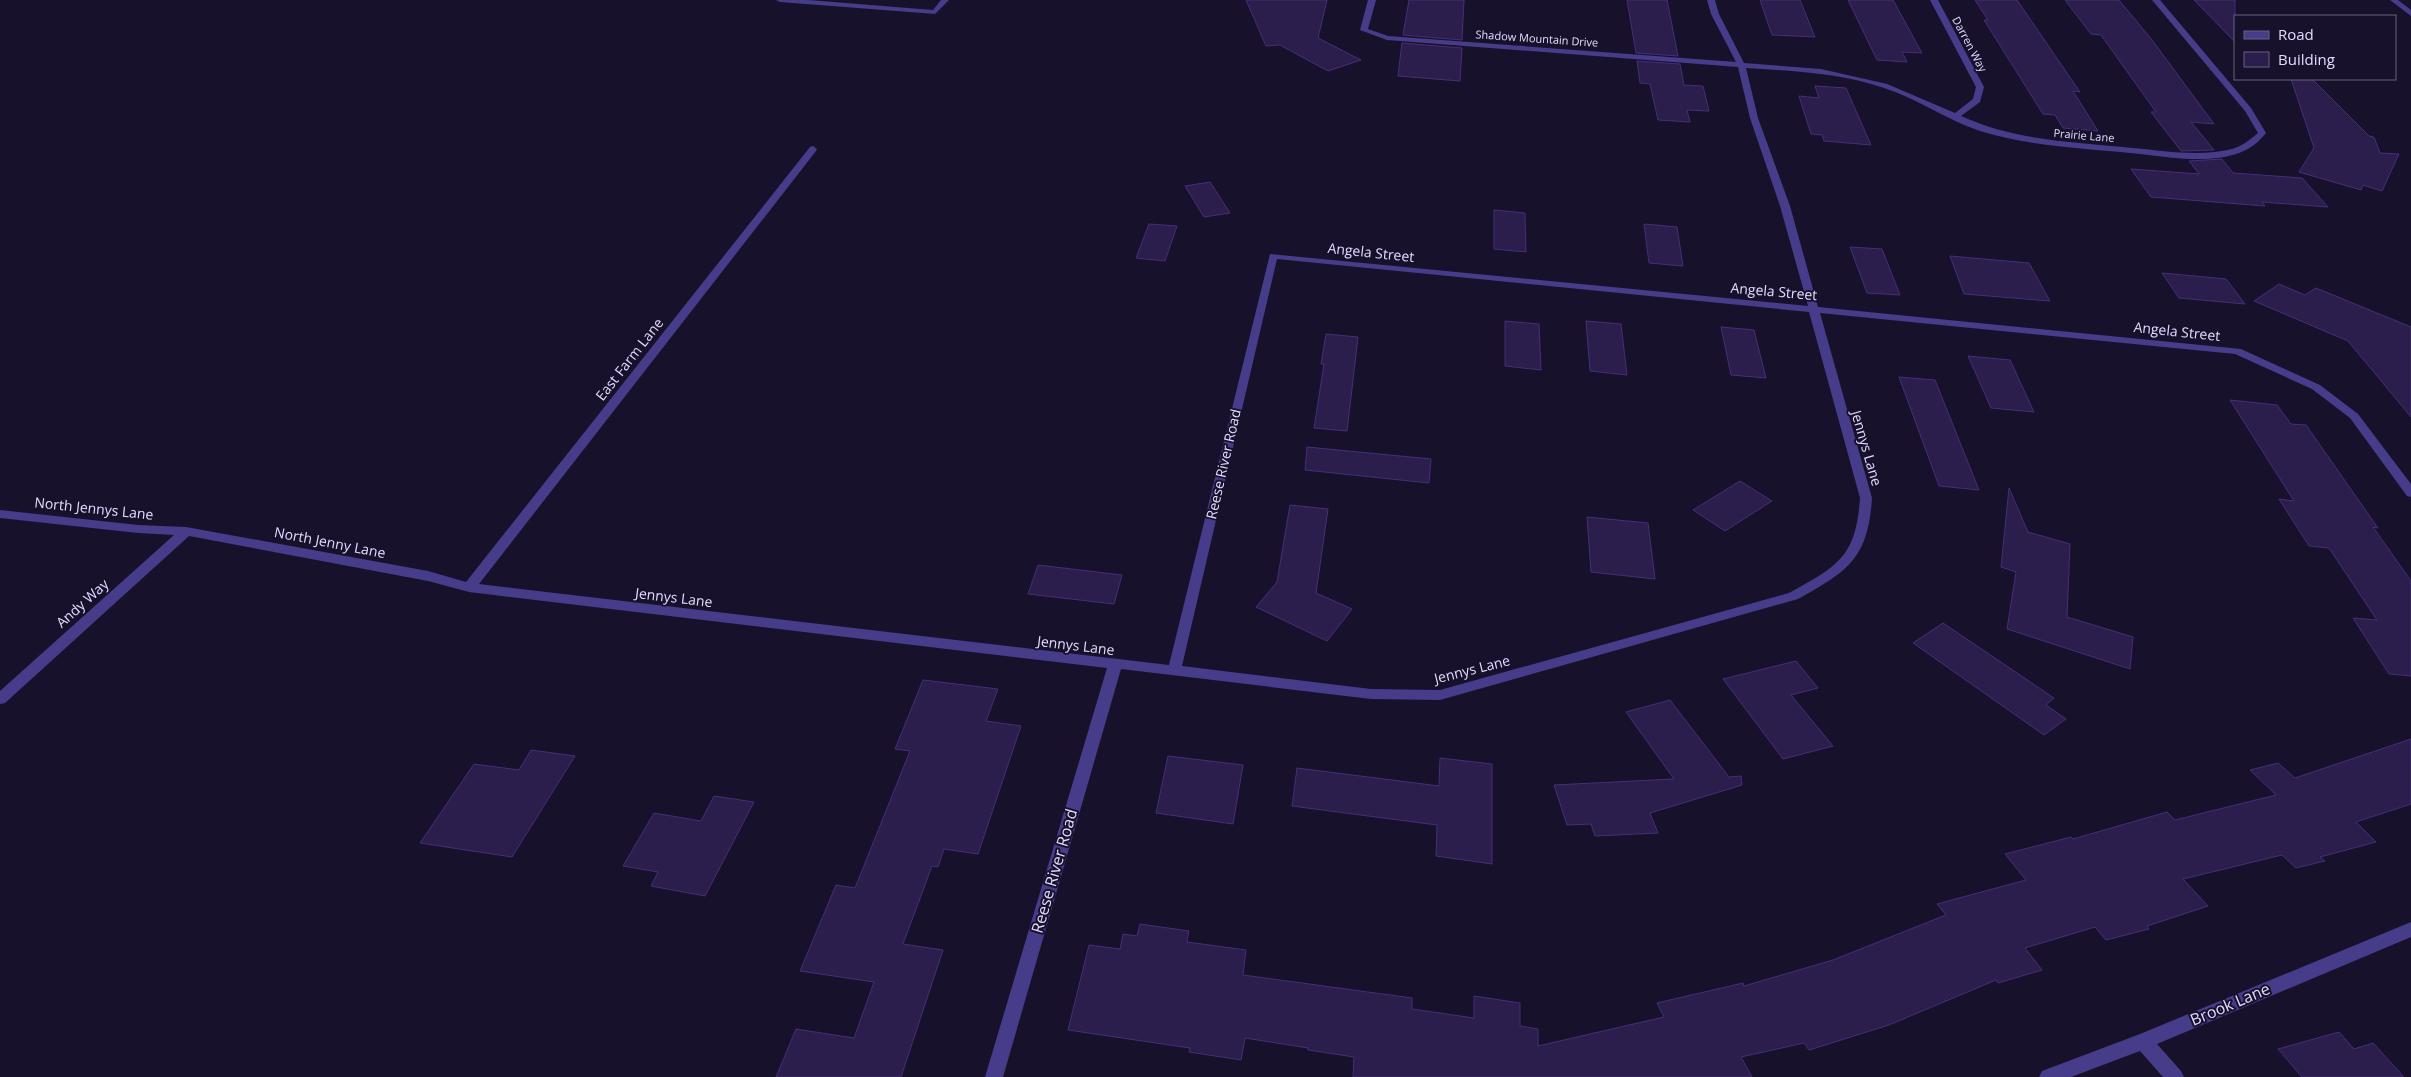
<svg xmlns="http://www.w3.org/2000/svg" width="2411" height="1077" viewBox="0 0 2411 1077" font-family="'Open Sans',sans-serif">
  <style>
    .building { fill: #2b1d4c; stroke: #452f78 }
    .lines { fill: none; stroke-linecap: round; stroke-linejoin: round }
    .street { fill: #473c8a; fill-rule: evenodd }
    .labels { text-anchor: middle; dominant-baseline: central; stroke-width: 4; stroke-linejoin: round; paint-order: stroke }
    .far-street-label { font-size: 11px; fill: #e2daff; stroke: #18112b }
    .street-label { font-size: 14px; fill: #e2daff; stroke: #18112b }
    .near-street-label { font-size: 16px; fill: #e2daff; stroke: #18112b }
  </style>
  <rect width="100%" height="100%" fill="#18112b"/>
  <g class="building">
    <path d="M1246 0H1327L1318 38 1361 60 1328 71 1280 45 1266 46Z"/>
    <path d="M1409 0H1464L1462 40 1403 35Z"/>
    <path d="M1627 0H1667L1678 56 1636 53Z"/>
    <path d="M1760 0H1800L1815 37 1772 35Z"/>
    <path d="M1848 0H1893L1922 53 1902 52 1907 62 1877 60Z"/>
    <path d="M1975 0H2017L2080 92 2073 91 2098 131 2063 128 2055 115 2043 114 1984 20H1988Z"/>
    <path d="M2065 0H2119L2152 40 2214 124 2191 122 2214 150 2181 151 2151 112H2156L2101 35 2091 34Z"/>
    <path d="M2194 0H2235V42Z"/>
    <path d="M1402 43 1462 48 1460 81 1398 76Z"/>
    <path d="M1637 61 1680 64 1684 85 1703 86 1709 111 1687 110 1690 122 1658 120 1650 84 1640 83Z"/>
    <path d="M2291 79H2312L2369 136 2374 137 2380 153 2399 154 2382 191 2363 185 2361 190 2299 172 2314 148Z"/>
    <path d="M1815 86 1846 88 1871 145 1824 141 1822 135 1811 134 1799 96 1819 98Z"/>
    <path d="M2222 159 2233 173 2302 178 2328 207 2262 202 2265 206 2151 197 2131 169 2199 174 2189 161Z"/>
    <path d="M1210 182 1230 213 1204 217 1185 186Z"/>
    <path d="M1494 210 1525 213 1526 252 1494 249Z"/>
    <path d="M1149 224 1177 226 1165 261 1136 258Z"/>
    <path d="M1644 224 1677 227 1683 266 1649 263Z"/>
    <path d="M1850 247 1882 249 1900 295 1867 293Z"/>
    <path d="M1950 256 2029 263 2050 301 1964 294Z"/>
    <path d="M2162 273 2226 279 2245 304 2179 298Z"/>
    <path d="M2279 284 2305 295 2316 288 2411 327V417L2348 341 2254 301Z"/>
    <path d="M1505 321 1539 324 1541 370 1505 366Z"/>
    <path d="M1586 321 1621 324 1627 375 1590 371Z"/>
    <path d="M1721 327 1754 330 1766 378 1731 375Z"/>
    <path d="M1326 334 1358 337 1347 431 1314 428 1324 364H1321Z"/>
    <path d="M1968 356 2010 360 2034 412 1991 408Z"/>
    <path d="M1899 377 1935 380 1979 490 1939 486Z"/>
    <path d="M2230 400 2277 405 2291 424 2306 425 2378 528 2373 527 2411 581V676L2389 674 2353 618 2377 620 2329 548 2309 546 2279 499 2294 501Z"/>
    <path d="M1307 447 1431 459 1429 483 1305 470Z"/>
    <path d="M1740 481 1772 501 1725 531 1693 510Z"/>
    <path d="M2009 488 2028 532 2070 544 2067 617 2133 637 2130 669 2007 629 2016 572 2001 567Z"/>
    <path d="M1290 505 1328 509 1316 593 1352 609 1327 641 1256 607 1277 582Z"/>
    <path d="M1587 517 1648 523 1655 579 1591 572Z"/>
    <path d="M1038 565 1122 575 1114 604 1028 594Z"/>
    <path d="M1943 623 2054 698 2046 705 2066 719 2044 735 1913 643Z"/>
    <path d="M1796 661 1818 688 1791 695 1833 746 1783 759 1723 679Z"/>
    <path d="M923 680 998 689 986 721 1021 726 978 854 944 849 938 867 932 866 903 944 943 950 901 1077H776L796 1029 854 1038 874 982 800 971 836 885 855 888 910 751 895 749Z"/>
    <path d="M1670 700 1729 777 1741 776 1742 785 1650 813 1658 833 1595 836 1591 824 1567 825 1554 785 1674 779 1626 712Z"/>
    <path d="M2411 739V804L2356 822 2376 842 2320 857 2325 861 2296 868 2282 855 2183 879 2208 906 2147 926 2149 929 2106 940 2095 927 2025 948 2042 970 1998 983 1996 980 1889 1025 1809 1050 1804 1043 1741 1057 1752 1077H1353L1354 1057 1308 1050V1048L1245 1038 1241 1060 1189 1052 1190 1048 1068 1030 1089 945 1120 949 1123 934 1137 936 1140 924 1189 931 1187 942 1246 950 1243 975 1412 998V1009L1474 1018V996L1520 1003V1026L1538 1029V1046L1664 1017 1657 1003 1743 983 1744 986 1833 960 1946 915 1937 904 2026 880 2005 854 2071 837 2073 839 2167 812 2175 820 2276 795 2250 770 2278 763 2295 778Z"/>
    <path d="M531 750 575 756 512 857 420 843 474 764 519 770Z"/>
    <path d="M1168 756 1243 765 1233 824 1156 813Z"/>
    <path d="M1440 758 1492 764V864L1436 856 1437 825 1292 806 1297 768 1439 786Z"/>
    <path d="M714 796 754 802 705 896 651 886 658 872 623 866 654 813 701 821Z"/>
    <path d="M2339 1032 2354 1049 2373 1043 2404 1077H2302L2278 1049Z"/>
  </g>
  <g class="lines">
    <g class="street">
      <path d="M776 0H808L933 10 941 0H949L935 14 780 2Z"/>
      <path d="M1368 0H1376L1368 29 1388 36 1736 62 1711 14 1707 0H1715L1719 14 1744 63 1821 69 1887 84 1955 113 1973 99 1976 87 1930 0H1938L1984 87 1980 102 1961 116C2016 141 2074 142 2133 148 2165 151 2201 157 2232 149 2242 146 2250 140 2258 133L2245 111 2152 0H2160L2251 108 2266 133C2259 142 2250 149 2239 153 2206 165 2164 156 2130 153 2079 148 2028 146 1980 131 1947 120 1918 99 1884 88 1840 73 1792 71 1746 68L1758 118 1790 206 1818 307 2241 349 2320 385 2358 414 2411 484V497L2407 496 2350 418 2312 389 2235 354 1820 313 1872 498C1868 559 1848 571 1798 599L1440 700 1371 699 1121 669 1003 1077H985L1107 668 469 592 428 581 189 536 5 703 0 704V691L174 535 138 533 0 518V510L138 525 186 527 428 571 466 582 810 147 813 146 817 149 816 151 479 584 1169 665 1270 254 1808 306 1780 206 1750 118 1738 67 1387 40 1360 30ZM1277 259 1809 312 1860 498C1856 557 1838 566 1789 593L1440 690 1371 689 1182 666Z"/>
      <path d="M2390 0H2398L2411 10V16Z"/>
      <path d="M2411 922V937L2157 1044 2181 1071 2184 1077H2163L2140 1051 2071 1077H2039L2042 1071 2140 1034Z"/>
    </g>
  </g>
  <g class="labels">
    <g class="far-street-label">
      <text transform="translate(1537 38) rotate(4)">Shadow Mountain Drive</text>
      <text transform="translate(1970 44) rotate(62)">Darren Way</text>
      <text transform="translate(2084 135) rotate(5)">Prairie Lane</text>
    </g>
    <g class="street-label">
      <text transform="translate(1371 252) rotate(6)">Angela Street</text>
      <text transform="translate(1774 291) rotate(5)">Angela Street</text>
      <text transform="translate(2177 331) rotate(6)">Angela Street</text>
      <text transform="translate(629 359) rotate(-52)">East Farm Lane</text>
      <text transform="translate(1867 448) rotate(74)">Jennys Lane</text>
      <text transform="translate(1223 464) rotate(-77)">Reese River Road</text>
      <text transform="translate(94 508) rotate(6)">North Jennys Lane</text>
      <text transform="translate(330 542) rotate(11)">North Jenny Lane</text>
      <text transform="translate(674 597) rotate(7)">Jennys Lane</text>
      <text transform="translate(82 603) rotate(-42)">Andy Way</text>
      <text transform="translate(1076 645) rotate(7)">Jennys Lane</text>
      <text transform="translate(1472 669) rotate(-14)">Jennys Lane</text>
    </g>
    <g class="near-street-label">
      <text transform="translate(1054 871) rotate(-74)">Reese River Road</text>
      <text transform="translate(2230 1004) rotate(-23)">Brook Lane</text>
    </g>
  </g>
  <rect x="2234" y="15" width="162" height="65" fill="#18112b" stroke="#696180"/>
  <rect x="2244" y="31" width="25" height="8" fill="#473c8a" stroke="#696180"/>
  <text x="2278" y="40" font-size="15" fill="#e2daff">Road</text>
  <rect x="2244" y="52" width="25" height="15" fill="#2b1d4c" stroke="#696180"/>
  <text x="2278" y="65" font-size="15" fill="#e2daff">Building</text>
</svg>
